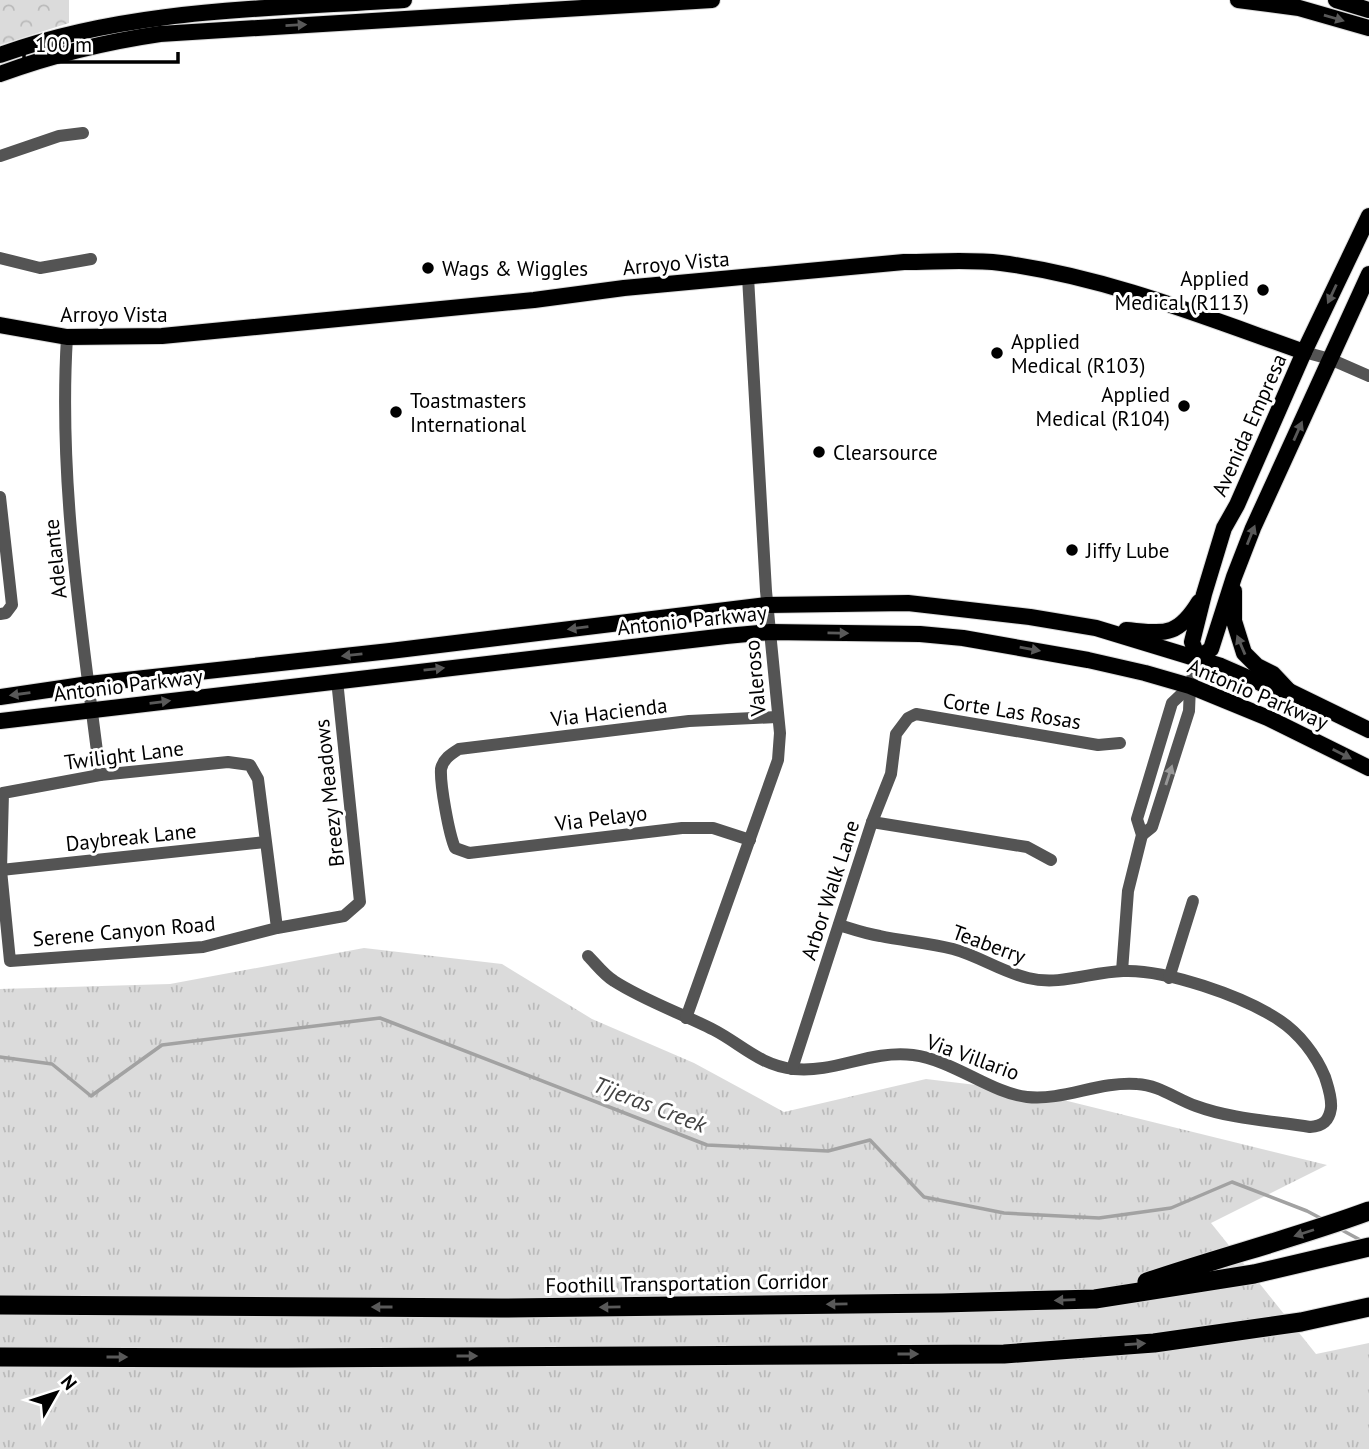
<svg xmlns="http://www.w3.org/2000/svg" width="1369" height="1449" viewBox="0 0 1369 1449" font-family="'PT Sans',sans-serif">
  <style>
    .grass { fill: url(#grass-tufts) }
    .park { fill: url(#park-crowns) }
    .lines { fill: none; stroke-linecap: round; stroke-linejoin: round }
    .stream { stroke: #a2a2a2; stroke-width: 3.5 }
    .major-casing { stroke: #dbdbdb; stroke-width: 18 }
    .highway-casing { stroke: #dbdbdb; stroke-width: 21 }
    .minor { stroke: #545454; stroke-width: 12 }
    .major { stroke: #000; stroke-width: 16 }
    .highway { stroke: #000; stroke-width: 19 }
    .oneway { fill: #595959 }
    .oneway2 { fill: #989898 }
    .poi-dot { fill: #000; stroke: #fff; stroke-width: 2.5 }
    .labels { text-anchor: middle; dominant-baseline: central; stroke-width: 6; stroke-linejoin: round; paint-order: stroke }
    .street-label { font-size: 21px; fill: #000; stroke: #fff }
    .poi-label { font-size: 21px; fill: #000; stroke: #fff; text-anchor: start }
    .water-label { font-size: 23px; font-style: italic; fill: #434343; stroke: #fff }
  </style>
  <defs>
    <pattern id="grass-tufts" width="24" height="20" patternUnits="userSpaceOnUse" patternTransform="scale(1.75)"><rect width="24" height="20" fill="#dbdbdb"/><path d="M3 7l-1-3M5 7V3M7 7l1-3M15 17l-1-3M17 17v-4M19 17l1-3" fill="none" stroke="#bababa"/></pattern>
    <pattern id="park-crowns" width="20" height="18" patternUnits="userSpaceOnUse" patternTransform="scale(1.75)"><rect width="20" height="18" fill="#dbdbdb"/><path d="M2 6a3 3 0 1 1 6 0M12 15a3 3 0 1 1 6 0" fill="none" stroke="#bababa"/></pattern>
  </defs>
  <rect width="100%" height="100%" fill="#fff"/>
  <path class="grass" d="M364 948 502 964 592 1019 694 1063 784 1112 926 1079 1027 1091 1327 1165 1211 1223 1316 1354 1369 1343V1449H0V989L170 984Z"/>
  <path class="park" d="M0 0H69V23L0 45Z"/>
  <g class="lines">
    <g class="stream">
      <path d="M0 1057 52 1064 91 1096 162 1045 380 1018 707 1145 828 1151 870 1140 924 1197 1004 1213 1099 1218 1171 1208 1232 1182 1307 1211 1324 1220"/>
      <path d="M1340 1229 1364 1242"/>
    </g>
    <defs>
      <g id="major">
        <path d="M1238 0 1299 8 1369 28"/>
        <path d="M1336 0 1369 10"/>
        <path d="M0 55C130 8 268 9 404 0"/>
        <path d="M0 74C52 55 105 42 160 34L712 0"/>
        <path d="M0 325 67 337 162 336 534 300 624 288 904 262C936 262 969 259 1001 263 1106 277 1205 317 1304 352"/>
        <path d="M1234 591V621L1244 653 1257 666 1273 674 1289 691"/>
        <path d="M1126 630C1164 633 1177 638 1199 602"/>
        <path d="M1198 658 1192 642 1204 594 1224 528 1237 505 1304 352 1369 216"/>
        <path d="M1198 658 1211 649 1234 577 1253 528 1369 274"/>
        <path d="M0 697 89 684 390 651 767 605 908 603 1030 617 1096 628 1221 666 1267 686 1289 691 1369 730"/>
        <path d="M0 721 726 636 770 632 920 634 963 638 1088 660 1145 673 1190 686 1268 718 1369 768"/>
      </g>
      <g id="highway">
        <path d="M1147 1282C1220 1257 1296 1238 1369 1211"/>
        <path d="M0 1305 501 1308 942 1303 1095 1299 1254 1274 1369 1247"/>
        <path d="M0 1357 288 1358 1004 1354 1154 1343 1301 1322 1369 1307"/>
      </g>
    </defs>
    <use href="#major" class="major-casing"/>
    <use href="#highway" class="highway-casing"/>
    <g class="minor">
      <path d="M0 156 59 136 83 133"/>
      <path d="M0 258 40 268 91 259"/>
      <path d="M67 337C58 483 82 630 100 775"/>
      <path d="M1304 352 1330 359 1369 376"/>
      <path d="M0 497 12 605 6 613 0 614"/>
      <path d="M872 822 1027 847 1051 860"/>
      <path d="M1142 835 1152 827 1189 711 1190 686 1198 658"/>
      <path d="M750 840 713 828H682L469 853 455 848C449 834 440 785 441 769 443 759 451 754 459 749L689 721 777 717"/>
      <path d="M1 870 265 842"/>
      <path d="M277 928 258 779 250 765 228 762 100 775 3 793 1 870 10 961 203 947 277 928 344 916 360 902 337 680"/>
      <path d="M588 956C596 964 604 975 614 981 645 1001 681 1013 714 1030 741 1044 761 1066 794 1069 836 1073 869 1050 913 1055 953 1060 991 1093 1027 1097 1064 1101 1099 1081 1137 1084 1159 1085 1176 1099 1196 1106 1231 1119 1273 1121 1310 1127 1323 1126 1329 1121 1331 1108 1332 1097 1328 1087 1325 1077 1316 1055 1299 1033 1279 1020 1243 996 1165 969 1123 971 1091 972 1060 986 1028 978 1002 972 979 956 953 949 929 943 904 941 880 936 866 934 852 929 839 925"/>
      <path d="M1122 971 1128 891 1142 835 1137 819 1172 703 1190 686"/>
      <path d="M1169 978 1193 901"/>
      <path d="M686 1018 778 760 780 733 766 591 748 277"/>
      <path d="M792 1069 872 822 891 774 896 734 908 718 916 714 1098 745 1120 743"/>
    </g>
    <use href="#major" class="major"/>
    <use href="#highway" class="highway"/>
  </g>
  <defs><path id="oneway-solid" d="M-6-.8H1V-3.2L6.5 0L1 3.2V.8H-6Z" transform="scale(1.75)"/></defs>
  <g class="oneway">
    <use href="#oneway-solid" transform="translate(1334 18) rotate(16)"/>
    <use href="#oneway-solid" transform="translate(296 25) rotate(-3)"/>
    <use href="#oneway-solid" transform="translate(1332 294) rotate(115)"/>
    <use href="#oneway-solid" transform="translate(1298 431) rotate(-66)"/>
    <use href="#oneway-solid" transform="translate(1251 535) rotate(-68)"/>
    <use href="#oneway-solid" transform="translate(578 628) rotate(173)"/>
    <use href="#oneway-solid" transform="translate(838 633) rotate(1)"/>
    <use href="#oneway-solid" transform="translate(1241 645) rotate(-113)"/>
    <use href="#oneway-solid" transform="translate(1030 649) rotate(10)"/>
    <use href="#oneway-solid" transform="translate(352 655) rotate(174)"/>
    <use href="#oneway-solid" transform="translate(434 669) rotate(-6)"/>
    <use href="#oneway-solid" transform="translate(20 694) rotate(172)"/>
    <use href="#oneway-solid" transform="translate(160 702) rotate(-7)"/>
    <use href="#oneway-solid" transform="translate(1342 754) rotate(27)"/>
    <use href="#oneway-solid" transform="translate(1304 1233) rotate(162)"/>
    <use href="#oneway-solid" transform="translate(1065 1300) rotate(178)"/>
    <use href="#oneway-solid" transform="translate(837 1304) rotate(179)"/>
    <use href="#oneway-solid" transform="translate(382 1307) rotate(-180)"/>
    <use href="#oneway-solid" transform="translate(610 1307) rotate(179)"/>
    <use href="#oneway-solid" transform="translate(1135 1344) rotate(-4)"/>
    <use href="#oneway-solid" transform="translate(908 1354)"/>
    <use href="#oneway-solid" transform="translate(467 1356)"/>
    <use href="#oneway-solid" transform="translate(117 1357)"/>
  </g>
  <use class="oneway2" href="#oneway-solid" transform="translate(1169 775) rotate(-72)"/>
  <g class="poi-dot">
    <circle cx="428" cy="268" r="7"/>
    <circle cx="1263" cy="290" r="7"/>
    <circle cx="997" cy="353" r="7"/>
    <circle cx="1184" cy="406" r="7"/>
    <circle cx="396" cy="412" r="7"/>
    <circle cx="819" cy="452" r="7"/>
    <circle cx="1072" cy="550" r="7"/>
  </g>
  <g class="labels">
    <g class="street-label">
      <text transform="translate(676 263) rotate(-5)">Arroyo Vista</text>
      <text x="114" y="314">Arroyo Vista</text>
      <text transform="translate(1249 425) rotate(-66)">Avenida Empresa</text>
      <text transform="translate(55 559) rotate(-96)">Adelante</text>
      <text transform="translate(692 620) rotate(-6)">Antonio Parkway</text>
      <text transform="translate(755 678) rotate(-95)">Valeroso</text>
      <text transform="translate(128 685) rotate(-7)">Antonio Parkway</text>
      <text transform="translate(1258 694) rotate(23)">Antonio Parkway</text>
      <text transform="translate(1012 711) rotate(9)">Corte Las Rosas</text>
      <text transform="translate(609 712) rotate(-7)">Via Hacienda</text>
      <text transform="translate(124 755) rotate(-7)">Twilight Lane</text>
      <text transform="translate(329 793) rotate(-96)">Breezy Meadows</text>
      <text transform="translate(601 818) rotate(-7)">Via Pelayo</text>
      <text transform="translate(131 837) rotate(-6)">Daybreak Lane</text>
      <text transform="translate(830 890) rotate(-72)">Arbor Walk Lane</text>
      <text transform="translate(124 931) rotate(-5)">Serene Canyon Road</text>
      <text transform="translate(989 944) rotate(20)">Teaberry</text>
      <text transform="translate(973 1057) rotate(20)">Via Villario</text>
      <text transform="translate(687 1283) rotate(-1)">Foothill Transportation Corridor</text>
    </g>
    <g class="poi-label">
      <text x="442" y="268">Wags &amp; Wiggles</text>
      <text x="1249" y="278" text-anchor="end">Applied<tspan x="1249" dy="24">Medical (R113)</tspan></text>
      <text x="1011" y="341">Applied<tspan x="1011" dy="24">Medical (R103)</tspan></text>
      <text x="1170" y="394" text-anchor="end">Applied<tspan x="1170" dy="24">Medical (R104)</tspan></text>
      <text x="410" y="400">Toastmasters<tspan x="410" dy="24">International</tspan></text>
      <text x="833" y="452">Clearsource</text>
      <text x="1086" y="550">Jiffy Lube</text>
    </g>
    <g class="water-label">
      <text transform="translate(650 1104) rotate(21)">Tijeras Creek</text>
    </g>
  </g>
  <g transform="translate(56 1393) rotate(51)" stroke="#ffffff" stroke-width="5" paint-order="stroke">
  <path d="M0-5L12 26L0 18L-12 26Z" fill="#000000"/>
  <text y="-10" font-size="19" font-weight="bold" text-anchor="middle" fill="#000000">N</text>
  </g>
  <path d="M24 52v10h154v-10" fill="none" stroke="#000000" stroke-width="3.5"/>
  <text x="35" y="52" font-size="21" fill="#000000" stroke="#ffffff" stroke-width="5" paint-order="stroke">100 m</text>
</svg>
